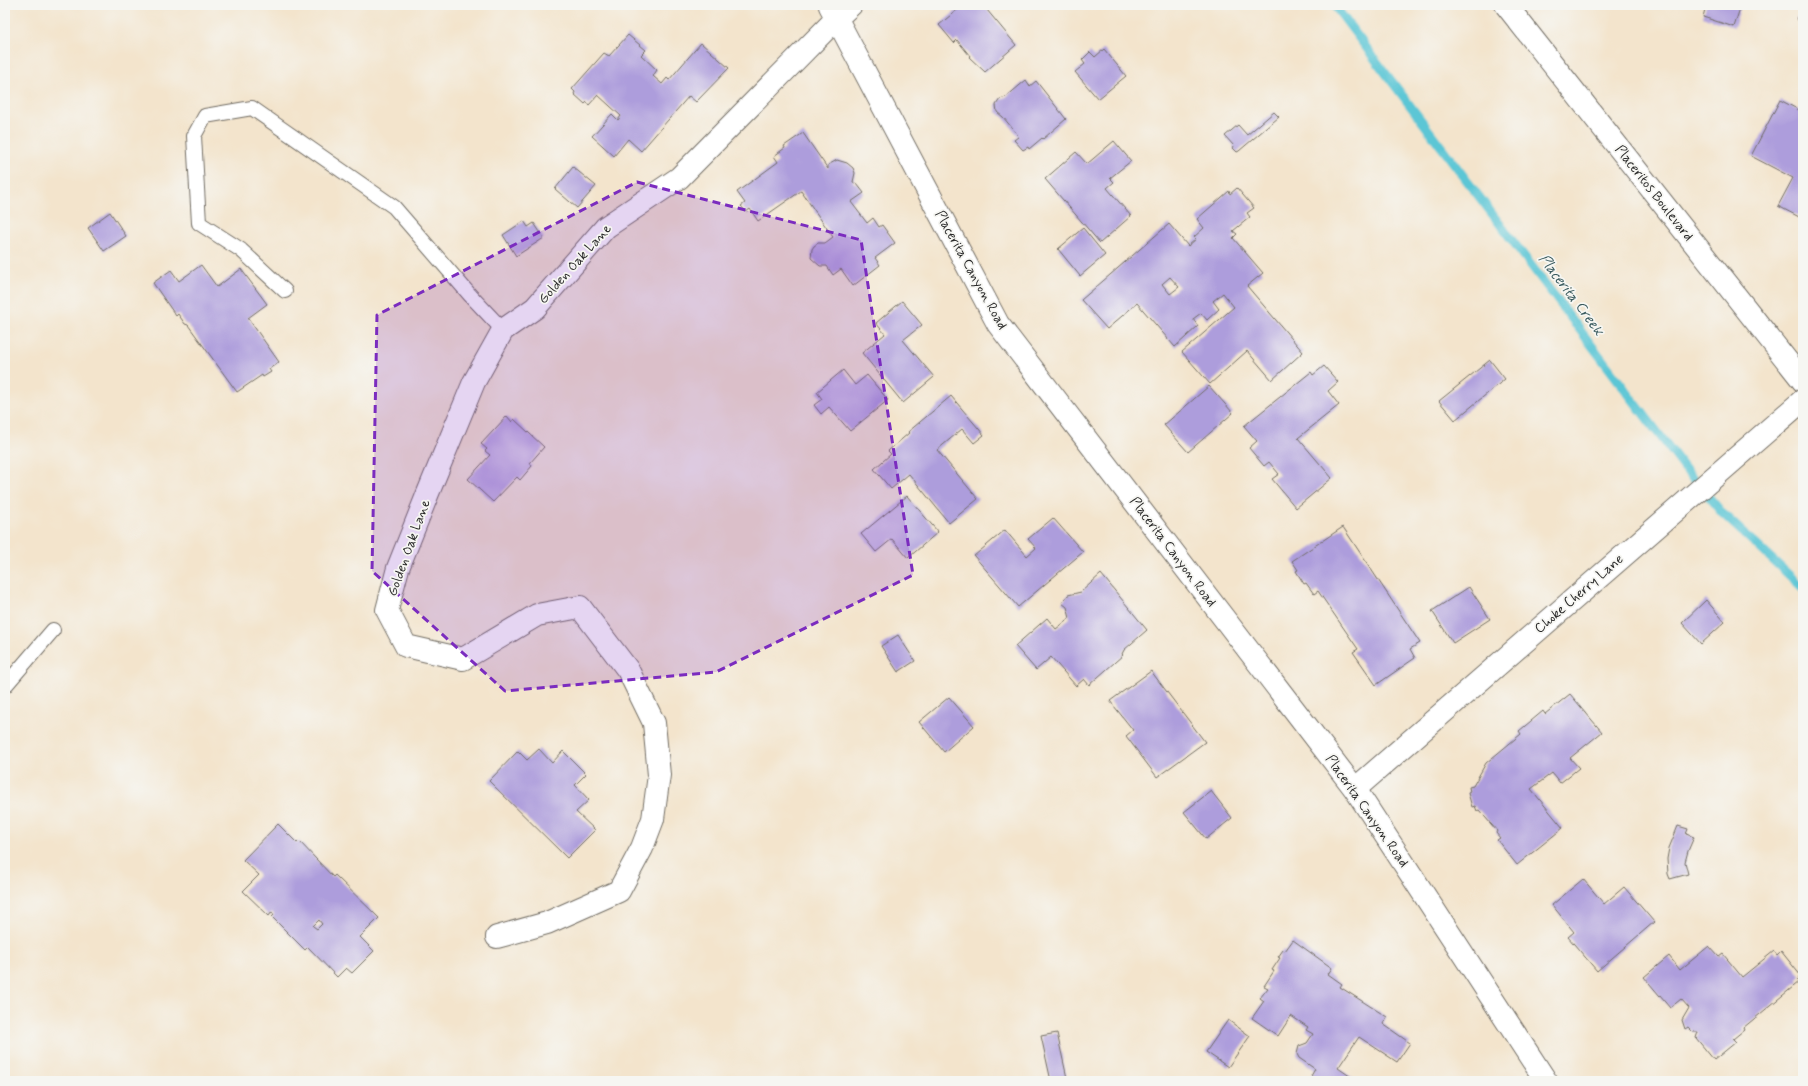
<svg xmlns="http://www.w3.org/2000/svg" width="1808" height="1086" viewBox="0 0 1808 1086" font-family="Mynerve,sans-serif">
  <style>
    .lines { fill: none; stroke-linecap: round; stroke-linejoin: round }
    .stream { stroke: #5bc6d5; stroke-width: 9 }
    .building { fill: #ad9ddc; fill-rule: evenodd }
    .service-casing { stroke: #716c63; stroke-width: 16 }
    .minor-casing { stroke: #716c63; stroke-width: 24 }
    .service { stroke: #fff; stroke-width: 14 }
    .minor { stroke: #fff; stroke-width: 22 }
    .marked { fill: #7b2cbf; fill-opacity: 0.2; stroke: #7b2cbf; stroke-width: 3; stroke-dasharray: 8 5; stroke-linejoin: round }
    .labels { text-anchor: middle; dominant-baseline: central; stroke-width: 3.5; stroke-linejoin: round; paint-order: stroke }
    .street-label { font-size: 14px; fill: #2b2b2b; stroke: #f6f6f2 }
    .water-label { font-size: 15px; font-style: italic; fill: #395a5e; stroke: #f6f6f2 }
  </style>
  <rect width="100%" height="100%" fill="#f6f6f2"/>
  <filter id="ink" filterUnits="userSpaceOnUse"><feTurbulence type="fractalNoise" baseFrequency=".025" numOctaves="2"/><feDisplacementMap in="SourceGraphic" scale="8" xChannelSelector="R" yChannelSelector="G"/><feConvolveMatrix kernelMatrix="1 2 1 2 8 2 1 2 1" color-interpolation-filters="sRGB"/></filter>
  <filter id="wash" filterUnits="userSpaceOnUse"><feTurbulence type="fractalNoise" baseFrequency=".012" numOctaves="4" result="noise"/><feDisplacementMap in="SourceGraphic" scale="16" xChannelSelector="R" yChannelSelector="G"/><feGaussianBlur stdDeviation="0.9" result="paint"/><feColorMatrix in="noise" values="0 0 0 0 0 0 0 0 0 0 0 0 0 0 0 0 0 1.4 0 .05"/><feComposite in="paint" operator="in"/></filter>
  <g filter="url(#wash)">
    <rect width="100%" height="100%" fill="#f3e4cc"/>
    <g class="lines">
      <path class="stream" d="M1334 5 1686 470 1723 514 1803 588"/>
    </g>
    <g id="blocks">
      <g class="building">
        <path d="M963 5H993L987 10 1016 45 985 72 969 57 970 56 957 40 954 43 939 25Z"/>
        <path d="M1706 5H1741L1734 27 1703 17Z"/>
        <path d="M1803 12V26L1796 18Z"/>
        <path d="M628 35 646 50 641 55 657 70 653 76 662 84 667 78 669 80 701 43 729 68 696 102 689 96 641 151 628 139 614 156 592 136 612 114 618 120 621 116 598 95 589 105 587 102 585 104 574 94 575 92 572 89 604 53 609 56Z"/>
        <path d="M1104 49 1126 76 1098 99 1075 72 1085 64 1082 60 1090 52 1095 57Z"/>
        <path d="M1026 80 1030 86 1036 81 1066 119 1043 139 1042 138 1029 149 1028 147 1023 150 1014 140 1018 137 1017 134 1003 117 997 112 996 105 1000 99 1006 97Z"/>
        <path d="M1780 100 1803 112V219L1778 206 1793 178 1751 156Z"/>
        <path d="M1274 112 1279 117 1239 151 1237 152 1233 148 1234 146 1225 136 1238 125 1247 135Z"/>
        <path d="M803 133 828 169V165L837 160 847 163 853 168 855 173 853 182 857 184 864 193 851 202 867 223 873 218 879 227 882 225 895 243 875 258 880 265 853 286 841 269 833 275 827 266H820L811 258 812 249 814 246 818 243H825L833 237 801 191 758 221 750 209 746 212 741 206 745 203 737 192 778 162 774 156 785 148 784 146Z"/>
        <path d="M1114 141 1131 161 1110 178 1114 182 1107 188 1131 216 1100 243 1045 179 1076 152 1087 164Z"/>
        <path d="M573 167 596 186 577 208 555 189Z"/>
        <path d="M1237 188 1254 208 1247 213 1250 217 1233 231 1237 234 1233 238 1263 273 1247 286 1303 352 1272 380 1247 351 1210 384 1182 352 1234 307 1223 293 1213 301 1219 309 1207 320 1201 313 1193 319 1198 326 1175 347 1137 303 1107 329 1081 300 1169 224 1188 246 1196 239 1194 237 1204 228 1197 219 1229 191 1230 194ZM1170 277 1179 287 1170 294 1162 284Z"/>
        <path d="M110 212 126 236 104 251 88 228Z"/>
        <path d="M524 221 528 227 534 223 544 238 516 256 503 235Z"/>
        <path d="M1083 228 1105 255 1080 276 1058 249Z"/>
        <path d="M201 265 217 287 241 269 267 304 248 318 279 362 269 369 271 372 263 377 262 375 237 392 188 325 185 324 178 314 176 316 153 283 171 270 179 281Z"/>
        <path d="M902 301 922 325 903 340 934 377 903 403 862 353 885 334 876 323Z"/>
        <path d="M1490 360 1505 379 1455 420 1439 401Z"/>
        <path d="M1324 366 1338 382 1328 391 1339 405 1298 438 1332 478 1296 508 1272 479 1279 474 1269 462 1264 466 1249 448 1257 441 1244 426 1311 372 1313 375Z"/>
        <path d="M843 370 855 385 867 375 888 400 850 431 829 407 821 414 814 405 822 399 817 392Z"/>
        <path d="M1209 386 1233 413 1188 452 1164 425Z"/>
        <path d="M951 396 984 435 974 443 962 429 937 450 978 499 949 523 909 474 891 489 874 469 891 454 888 451 909 433 908 432Z"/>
        <path d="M507 416 512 422 514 419 544 447 530 463 532 466 520 480 517 477 493 502 468 479 490 455 485 451 487 449 481 444Z"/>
        <path d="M907 496 938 532 908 558 892 539 876 552 861 534Z"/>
        <path d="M1053 518 1083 552 1018 607 974 556 1005 530 1027 556 1036 548 1028 539Z"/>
        <path d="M1343 527 1420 643 1410 649 1415 658 1376 685 1353 652 1358 649 1318 591 1314 594 1306 583 1304 584 1296 571 1298 570 1292 561Z"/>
        <path d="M1101 574 1147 630 1124 650 1122 654 1123 655 1089 685 1084 679 1076 686 1051 657 1036 670 1015 646 1047 618 1056 629 1070 618 1067 607 1062 603 1068 595 1081 592Z"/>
        <path d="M1469 587 1490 619 1453 643 1432 611Z"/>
        <path d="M1706 600 1725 622 1701 644 1682 623Z"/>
        <path d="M898 635 915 661 898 672 881 646Z"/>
        <path d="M1151 671 1205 742 1157 777 1126 736 1133 730 1110 701Z"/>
        <path d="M1570 694 1602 732 1570 758 1579 768 1560 783 1552 773 1531 789 1563 828 1517 865 1497 840 1500 838 1496 833 1497 831 1479 810 1477 811 1475 806 1472 807 1468 793 1470 792 1469 787 1473 786 1486 763 1521 734 1519 731 1543 711 1545 714Z"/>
        <path d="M949 697 974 726 944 752 919 722Z"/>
        <path d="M539 749 552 763 563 751 586 774 575 785 589 800 576 812 595 830 567 858 489 781 518 751 527 760Z"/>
        <path d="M1211 791 1232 818 1206 839 1184 812Z"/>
        <path d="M278 824 297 843 299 841 333 877 335 875 379 918 360 937 374 951 352 973 346 968 337 977 308 947 305 950 272 917 274 915 272 912 269 916 243 891 259 875 243 860ZM319 920 322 924 317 929 313 926Z"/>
        <path d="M1678 826 1688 829 1686 834 1694 837 1688 851 1685 862 1688 874 1670 879 1668 874 1667 859 1669 848Z"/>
        <path d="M1583 879 1604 904 1624 887 1654 922 1597 971 1568 937 1574 932 1552 905Z"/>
        <path d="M1293 940 1332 968 1328 974 1342 984 1340 987 1387 1017 1383 1024 1410 1043 1397 1062 1359 1037 1338 1068 1357 1081H1319L1311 1076 1315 1069 1299 1058 1297 1054 1299 1046 1307 1043 1313 1034 1306 1030 1308 1027 1291 1016 1278 1036 1252 1018 1264 1001 1260 998 1268 988 1264 986 1274 971 1272 970 1280 958 1278 957 1283 950 1285 951Z"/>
        <path d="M1709 946 1719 957 1723 954 1742 977 1774 951 1777 955 1781 951 1801 976 1797 980 1799 982 1743 1028 1744 1030 1733 1039 1736 1042 1714 1060 1696 1038 1698 1032H1693L1688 1027 1685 1029 1682 1020 1689 1008 1681 999 1670 1008 1644 977 1669 956 1680 970Z"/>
        <path d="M1228 1020 1250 1036 1228 1067 1206 1052Z"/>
        <path d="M1057 1033 1067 1078 1051 1081 1041 1036Z"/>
      </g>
    </g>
  </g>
  <g filter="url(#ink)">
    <use href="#blocks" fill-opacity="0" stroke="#716c63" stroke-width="1"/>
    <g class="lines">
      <defs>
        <g id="service">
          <path d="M285 291 241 250 199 223 194 136 205 116 252 108 394 207 470 295 503 330"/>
          <path d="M5 686 53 630"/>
        </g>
        <g id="minor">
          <path d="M1506 5 1803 381"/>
          <path d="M830 6 998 324 1355 789 1546 1081"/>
          <path d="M1355 789 1803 400"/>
          <path d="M497 937 547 923 619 891 642 848 653 819 659 775 654 723 628 670 580 607 537 615 463 659 406 646 387 610 398 568 428 493 474 382 503 330 535 308 606 227 679 178 837 18 851 5"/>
        </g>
      </defs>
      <use href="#service" class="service-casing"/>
      <use href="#minor" class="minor-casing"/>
      <use href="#service" class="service"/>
      <use href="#minor" class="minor"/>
    </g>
  </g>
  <path class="marked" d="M637 182 861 240 913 575 716 672 505 691 372 571 377 315Z"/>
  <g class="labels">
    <g class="street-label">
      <text transform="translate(1654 193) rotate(52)">Placeritos Boulevard</text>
      <text transform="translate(575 264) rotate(-48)">Golden Oak Lane</text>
      <text transform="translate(971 270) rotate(61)">Placerita Canyon Road</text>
      <text transform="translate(409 548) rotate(-70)">Golden Oak Lane</text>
      <text transform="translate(1173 552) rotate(53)">Placerita Canyon Road</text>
      <text transform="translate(1579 594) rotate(-41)">Choke Cherry Lane</text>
      <text transform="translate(1367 811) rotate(55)">Placerita Canyon Road</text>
    </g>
    <g class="water-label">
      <text transform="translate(1571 295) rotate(53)">Placerita Creek</text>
    </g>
  </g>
  <rect width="1808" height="1086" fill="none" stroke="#f6f6f2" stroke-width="20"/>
</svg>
